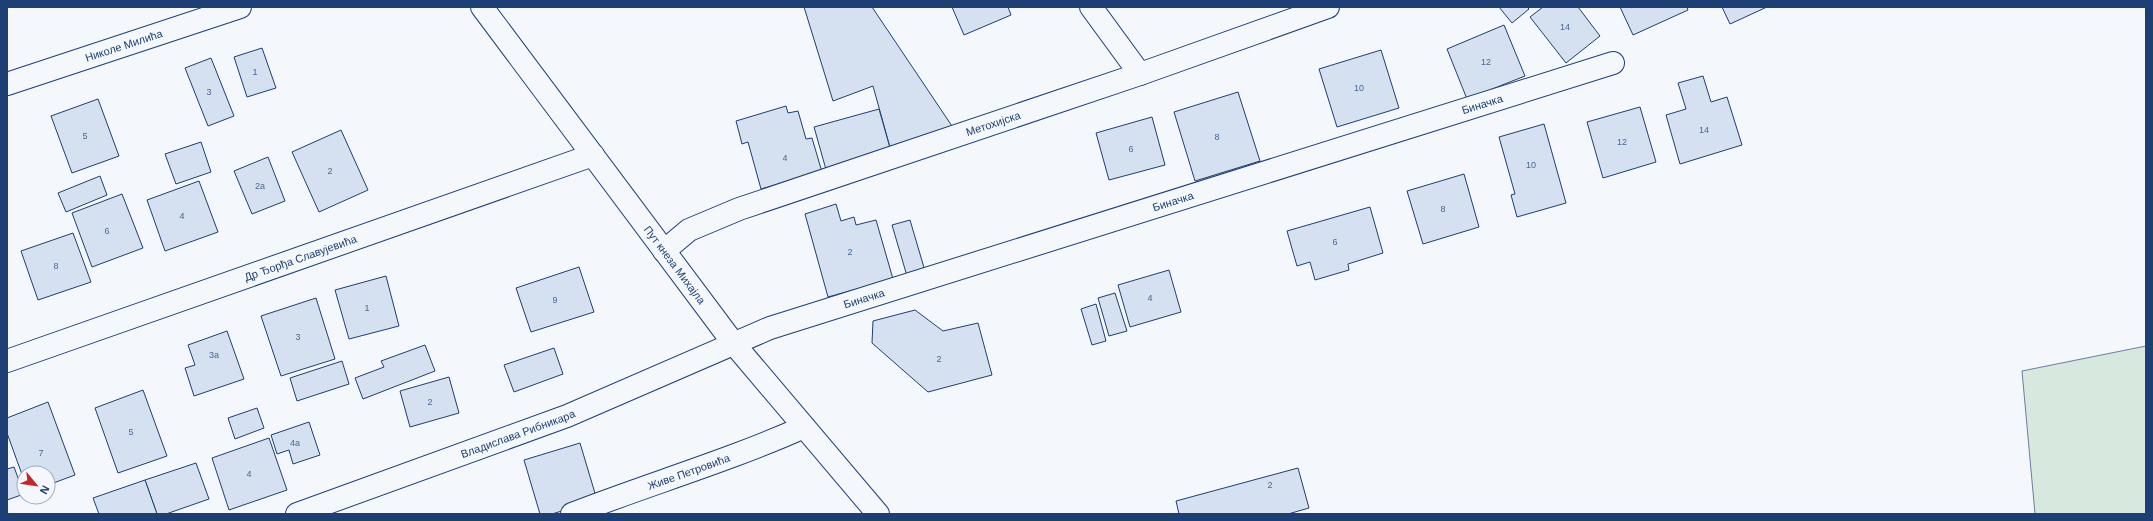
<svg xmlns="http://www.w3.org/2000/svg" width="2153" height="521" viewBox="0 0 2153 521" font-family="Helvetica,sans-serif">
  <style>
    .green { fill: #d7e8df; stroke: #687fa3 }
    .building { fill: #d5e0f0; stroke: #1d3f73 }
    .lines { fill: none; stroke-linecap: round; stroke-linejoin: round }
    .minor-casing { stroke: #1d3f73; stroke-width: 24 }
    .secondary-casing { stroke: #1d3f73; stroke-width: 24 }
    .minor { stroke: #f4f7fb; stroke-width: 22 }
    .secondary { stroke: #f4f7fb; stroke-width: 22 }
    .labels { text-anchor: middle; dominant-baseline: central; stroke-width: 3; stroke-linejoin: round; paint-order: stroke }
    .number-label { font-size: 9px; fill: #4b6792 }
    .street-label { font-size: 11px; fill: #1d3f73; stroke: #f4f7fb }
  </style>
  <rect width="100%" height="100%" fill="#f4f7fb"/>
  <path class="green" d="M2146 346V514H2035L2022 371Z"/>
  <g class="building">
    <path d="M804 7H872L954 129 891 151 873 86 833 101Z"/>
    <path d="M952 7H1008L1011 15 964 35Z"/>
    <path d="M1499 7H1527L1529 9 1512 23Z"/>
    <path d="M1543 7H1578L1600 36 1566 63 1530 17Z"/>
    <path d="M1620 7H1687L1688 10 1633 35Z"/>
    <path d="M1722 7H1767L1730 24Z"/>
    <path d="M1504 25 1525 76 1467 99 1447 49Z"/>
    <path d="M262 48 276 88 247 97 234 57Z"/>
    <path d="M1381 50 1399 108 1337 127 1319 69Z"/>
    <path d="M211 58 234 116 208 126 185 68Z"/>
    <path d="M1703 76 1711 102 1727 97 1742 145 1680 164 1666 115 1686 109 1678 83Z"/>
    <path d="M1238 92 1260 161 1195 181 1174 112Z"/>
    <path d="M98 99 119 156 72 173 51 116Z"/>
    <path d="M786 106 788 113 798 111 806 139 812 138 822 172 761 189 748 142 742 144 736 121Z"/>
    <path d="M1640 107 1656 162 1603 178 1587 122Z"/>
    <path d="M879 109 892 155 827 173 814 127Z"/>
    <path d="M1152 117 1165 165 1109 180 1096 133Z"/>
    <path d="M1544 124 1566 203 1517 217 1511 195 1515 194 1499 137Z"/>
    <path d="M341 130 368 190 319 212 292 152Z"/>
    <path d="M201 142 211 172 176 184 165 154Z"/>
    <path d="M268 157 285 201 252 214 234 171Z"/>
    <path d="M1464 174 1479 227 1423 244 1407 191Z"/>
    <path d="M100 176 107 195 66 212 58 193Z"/>
    <path d="M199 181 218 232 165 251 147 200Z"/>
    <path d="M122 194 143 248 92 267 72 213Z"/>
    <path d="M836 204 841 221 854 217 856 225 876 220 893 279 828 297 805 214Z"/>
    <path d="M1370 207 1383 253 1348 264 1349 270 1315 280 1310 262 1297 266 1287 231Z"/>
    <path d="M910 220 925 271 907 276 892 225Z"/>
    <path d="M73 233 91 282 38 300 21 251Z"/>
    <path d="M579 267 594 312 531 332 516 288Z"/>
    <path d="M1169 270 1181 312 1130 327 1118 285Z"/>
    <path d="M386 276 399 326 349 339 335 290Z"/>
    <path d="M1115 293 1127 331 1109 336 1098 298Z"/>
    <path d="M316 298 335 359 281 376 261 316Z"/>
    <path d="M1096 304 1106 341 1092 345 1081 309Z"/>
    <path d="M915 310 943 331 978 323 992 375 928 392 872 343 873 321Z"/>
    <path d="M227 331 244 379 194 396 185 368 195 365 188 345Z"/>
    <path d="M425 345 435 371 363 399 355 378 384 367 381 361Z"/>
    <path d="M554 348 563 374 514 392 504 365Z"/>
    <path d="M342 361 349 384 297 401 290 378Z"/>
    <path d="M449 377 459 413 410 427 400 391Z"/>
    <path d="M143 390 167 456 118 473 95 408Z"/>
    <path d="M48 402 75 475 48 485V473H24V480L7 433V418Z"/>
    <path d="M257 408 264 428 235 439 228 418Z"/>
    <path d="M309 422 320 455 293 464 289 450 277 454 271 435Z"/>
    <path d="M269 438 287 490 229 510 212 458Z"/>
    <path d="M580 443 597 500 552 514H540L524 460Z"/>
    <path d="M196 463 209 499 166 514H157L145 480Z"/>
    <path d="M14 467 24 494 7 500V469Z"/>
    <path d="M1298 468 1309 508 1288 514H1179L1176 501Z"/>
    <path d="M145 480 157 514H99L93 498Z"/>
  </g>
  <g class="lines">
    <defs>
      <g id="minor">
        <path d="M1091 7 1140 74"/>
        <path id="s1" d="M7 84 240 7"/>
        <path id="s2" d="M664 251 689 230 739 209 1140 74 1328 7"/>
        <path id="s3" d="M7 361 593 155"/>
        <path id="s4" d="M297 514 567 416 770 328 1613 63"/>
        <path id="s5" d="M572 514C649 484 728 461 804 427"/>
      </g>
      <g id="secondary">
        <path id="s6" d="M482 7 734 344 878 514"/>
      </g>
    </defs>
    <use href="#minor" class="minor-casing"/>
    <use href="#secondary" class="secondary-casing"/>
    <use href="#minor" class="minor"/>
    <use href="#secondary" class="secondary"/>
  </g>
  <g class="labels">
    <g class="number-label">
      <text x="1565" y="27">14</text>
      <text x="1486" y="62">12</text>
      <text x="255" y="72">1</text>
      <text x="1359" y="88">10</text>
      <text x="209" y="92">3</text>
      <text x="1704" y="130">14</text>
      <text x="85" y="136">5</text>
      <text x="1217" y="137">8</text>
      <text x="1622" y="142">12</text>
      <text x="1131" y="149">6</text>
      <text x="785" y="158">4</text>
      <text x="1531" y="165">10</text>
      <text x="330" y="171">2</text>
      <text x="260" y="186">2a</text>
      <text x="1443" y="209">8</text>
      <text x="182" y="216">4</text>
      <text x="107" y="231">6</text>
      <text x="1335" y="242">6</text>
      <text x="850" y="252">2</text>
      <text x="56" y="266">8</text>
      <text x="1150" y="298">4</text>
      <text x="555" y="300">9</text>
      <text x="367" y="308">1</text>
      <text x="298" y="337">3</text>
      <text x="214" y="355">3a</text>
      <text x="939" y="359">2</text>
      <text x="430" y="402">2</text>
      <text x="131" y="432">5</text>
      <text x="295" y="443">4a</text>
      <text x="41" y="453">7</text>
      <text x="249" y="474">4</text>
      <text x="1270" y="485">2</text>
    </g>
    <g class="street-label">
      <text stroke="none"><textPath href="#s1" startOffset="123">Николе Милића</textPath></text>
      <text stroke="none"><textPath href="#s4" startOffset="1255">Биначка</textPath></text>
      <text stroke="none"><textPath href="#s2" startOffset="355">Метохијска</textPath></text>
      <text stroke="none"><textPath href="#s4" startOffset="931">Биначка</textPath></text>
      <text stroke="none"><textPath href="#s3" startOffset="311">Др Ђорђа Славујевића</textPath></text>
      <text stroke="none"><textPath href="#s6" startOffset="322">Пут кнеза Михајла</textPath></text>
      <text stroke="none"><textPath href="#s4" startOffset="607">Биначка</textPath></text>
      <text stroke="none"><textPath href="#s4" startOffset="235">Владислава Рибникара</textPath></text>
      <text stroke="none"><textPath href="#s5" startOffset="124">Живе Петровића</textPath></text>
    </g>
  </g>
  <rect width="2153" height="521" fill="none" stroke="#1d3f73" stroke-width="16"/>
  <g transform="translate(36 485) rotate(119)"><circle r="19" fill="#f4f7fb" stroke="#9eadc5"/>
  <path d="M0-3L7 15L0 10L-7 15Z" fill="#c62828"/>
  <text y="-6" font-size="11" font-weight="bold" text-anchor="middle" fill="#1d3f73">N</text>
  </g>
</svg>
